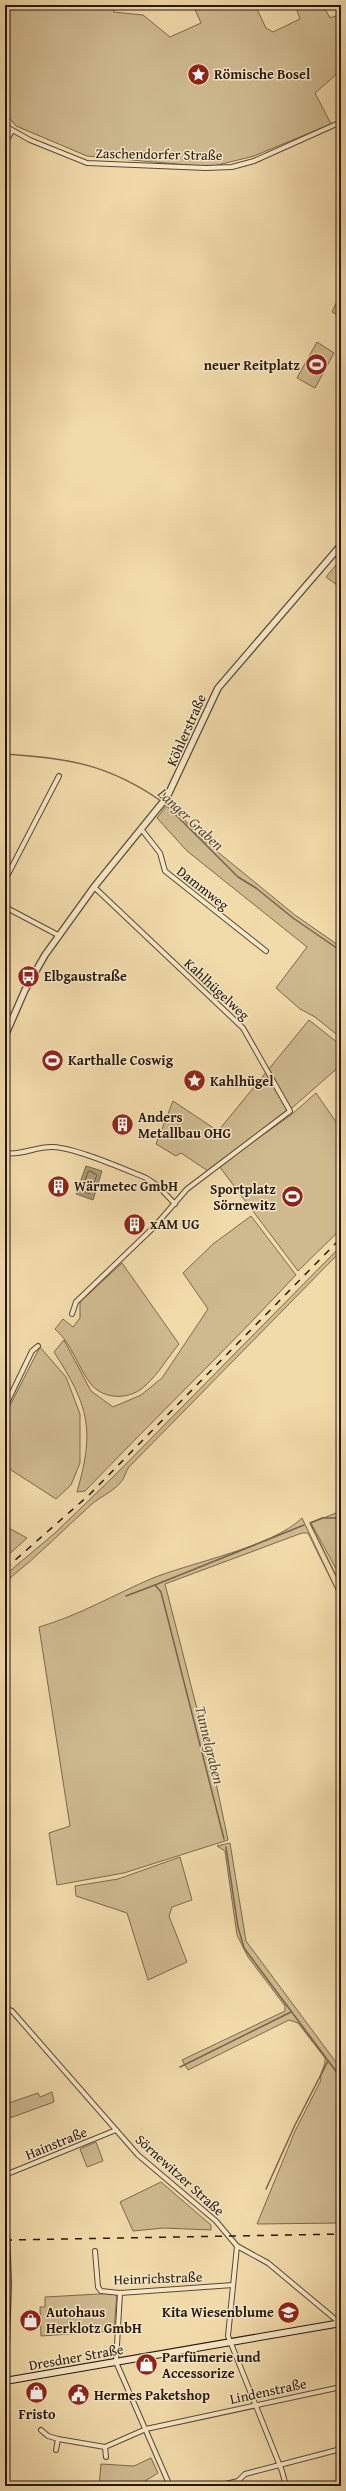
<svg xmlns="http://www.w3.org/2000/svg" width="346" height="2491" viewBox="0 0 346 2491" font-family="'Gentium Book Plus',serif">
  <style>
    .green { fill: #cfba90; stroke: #7b684e }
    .water { fill: #ad9875; stroke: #77644b }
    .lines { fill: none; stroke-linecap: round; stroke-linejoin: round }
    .shore { stroke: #6a5840; stroke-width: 1 }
    .stream { stroke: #77644b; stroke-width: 1.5 }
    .minor-casing { stroke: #5a4833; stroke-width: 6 }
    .tertiary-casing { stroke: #5a4833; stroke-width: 8 }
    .secondary-casing { stroke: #27170b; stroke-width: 8 }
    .minor { stroke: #f7e8c8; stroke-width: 4 }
    .tertiary { stroke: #f7e8c8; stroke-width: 5.5 }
    .secondary { stroke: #f7e8c8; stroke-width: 6 }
    .rail { stroke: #27170b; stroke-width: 1.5; stroke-dasharray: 7 7; stroke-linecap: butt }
    .labels { text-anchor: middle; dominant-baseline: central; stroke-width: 3; stroke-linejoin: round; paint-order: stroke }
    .poi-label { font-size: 14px; font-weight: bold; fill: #27170b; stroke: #f7e8c8; text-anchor: start }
    .street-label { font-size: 14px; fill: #27170b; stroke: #f7e8c8 }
    .water-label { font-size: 15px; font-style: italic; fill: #5d4b35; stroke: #f7e8c8 }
  </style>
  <rect width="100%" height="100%" fill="#f2dbab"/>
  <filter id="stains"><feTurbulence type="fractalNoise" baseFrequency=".005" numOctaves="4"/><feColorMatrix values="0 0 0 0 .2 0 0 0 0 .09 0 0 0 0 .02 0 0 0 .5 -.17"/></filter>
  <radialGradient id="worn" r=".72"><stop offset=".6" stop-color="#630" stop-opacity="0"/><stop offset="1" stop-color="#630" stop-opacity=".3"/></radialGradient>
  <g class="green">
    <path d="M5 5H111L114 12 143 15 170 37 201 23 193 5H255L266 28 273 32 300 19 295 5H323L330 18 341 14V73H338L315 93 331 124 254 156 210 167 87 156 16 126 5 113Z"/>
    <path d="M338 299 341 301V317L332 312Z"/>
    <path d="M317 342 334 353 315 388 297 378Z"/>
    <path d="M341 559V588L326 577Z"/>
    <path d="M170 801 197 835 295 915 341 947V1038L315 1017 300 1009 276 988 307 947 187 851 157 818Z"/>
    <path d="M309 1020 338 1043 341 1040V1065L293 1107 208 1171 181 1153 176 1156 156 1144 173 1101 218 1131Z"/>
    <path d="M316 1093 341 1129V1229L298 1271 219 1166 291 1115Z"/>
    <path d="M251 1216 296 1275C227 1349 155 1418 85 1491L77 1492C95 1430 89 1406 54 1352L64 1340 91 1391 113 1407 141 1395 162 1378 208 1309 183 1273 213 1244Z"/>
    <path d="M341 1246V1251L129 1467C125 1472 125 1478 121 1482 113 1492 101 1496 92 1504 64 1529 39 1555 10 1578L9 1586 5 1589V1575L55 1533 114 1476Z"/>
    <path d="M122 1263 179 1344C168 1357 159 1373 146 1385 131 1400 104 1401 90 1383 76 1364 73 1345 55 1329L63 1319 73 1327 80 1318V1302Z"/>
    <path d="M40 1347 66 1377 80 1414V1463L71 1485 56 1499 5 1466V1415Z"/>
    <path d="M341 1511V1578L311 1523Z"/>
    <path d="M302 1518 341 1600 308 1533H302L165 1584 216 1783 228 1840 124 1873 57 1885 49 1833 70 1826 39 1627C78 1616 115 1594 153 1578 193 1562 272 1547 302 1518Z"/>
    <path d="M5 1526 27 1538 5 1558Z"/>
    <path d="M230 1843 246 1941 341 2069V2223L257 2224 295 2131 321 2080C319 2072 326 2067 325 2058L298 2023 289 2020 188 2070 182 2060 285 2011V2006L248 1957 237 1935 225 1851 217 1846Z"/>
    <path d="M180 1857 192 1900 172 1907 169 1916 187 1962 148 1980 127 1913 76 1896 75 1886 118 1879Z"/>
    <path d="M52 2092 54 2102 7 2119 6 2104 38 2093 40 2097Z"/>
    <path d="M96 2142 103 2161 87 2167 80 2149Z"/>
    <path d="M161 2182 211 2225V2230L164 2228 133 2231 120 2202Z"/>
    <path d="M117 2293 114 2331 41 2336 40 2307H45V2297Z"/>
    <path d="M151 2458 158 2473 137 2486H99L101 2464 134 2466Z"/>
  </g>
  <path class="water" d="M86 1166 102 1171 93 1200 76 1194Z"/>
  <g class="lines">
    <path class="shore" d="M90 1171 97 1175 89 1194 82 1190 88 1172Z"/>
    <g class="stream">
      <path d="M5 754C67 758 108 764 161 801"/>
      <path d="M164 803 238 877 256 888 293 918 341 951"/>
      <path d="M341 1518H322L310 1523 341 1586"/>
      <path d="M155 1585 304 1525"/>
      <path d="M126 1596 155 1585 161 1592 224 1839"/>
      <path d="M226 1847 238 1927 244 1948 341 2078"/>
      <path d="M180 2067 291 2012"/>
      <path d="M266 2189 295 2125 328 2061"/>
    </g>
    <defs>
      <g id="minor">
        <path d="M5 126 30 140 87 163 206 168 232 167 254 161 341 122"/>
        <path d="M5 143 12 131"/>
        <path d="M142 830 160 853 165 871 266 951"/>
        <path d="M5 880 59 776"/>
        <path d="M5 907 58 935"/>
        <path d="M5 1153C22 1156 36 1146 53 1147 76 1148 124 1169 146 1178L158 1186 175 1204"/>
        <path d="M72 1314 76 1302 154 1227 187 1189 290 1111 243 1028 94 887"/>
        <path d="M5 1407 32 1351 38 1346"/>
        <path d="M5 2008 12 2011 138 2155 216 2221 237 2246 268 2263 341 2324"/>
        <path d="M5 2175 116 2130"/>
        <path d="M237 2246 228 2336 282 2471 286 2486"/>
        <path d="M95 2251 98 2287 101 2291 120 2293 233 2285"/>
        <path d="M120 2293 116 2362 170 2486"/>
        <path d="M41 2430 48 2436 58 2439 105 2447 146 2429 341 2387"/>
        <path d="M105 2447 106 2457"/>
        <path d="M56 2450 58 2439"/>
        <path d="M197 2486 205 2484 207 2486"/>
        <path d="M218 2486 238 2481 245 2474 341 2449"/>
      </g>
      <g id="tertiary">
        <path d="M5 1036 25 990 45 955 94 887 167 797 218 688 341 545"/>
        <path d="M5 2203 8 2283 5 2379"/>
      </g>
      <path id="secondary" d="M5 2381 341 2323"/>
    </defs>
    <use href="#minor" class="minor-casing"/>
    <use href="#tertiary" class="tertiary-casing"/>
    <use href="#secondary" class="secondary-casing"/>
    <use href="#minor" class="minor"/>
    <use href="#tertiary" class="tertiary"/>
    <use href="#secondary" class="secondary"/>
    <g class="rail">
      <path d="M5 1569 89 1495 341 1238"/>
      <path d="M5 2240 341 2234"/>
    </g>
  </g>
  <defs>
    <symbol id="sight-disc" viewBox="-11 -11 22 22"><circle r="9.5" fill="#8f2418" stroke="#f7e8c8"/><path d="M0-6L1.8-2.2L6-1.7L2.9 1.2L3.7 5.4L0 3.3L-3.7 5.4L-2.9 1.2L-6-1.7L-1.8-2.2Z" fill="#fff"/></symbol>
    <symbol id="stadium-disc" viewBox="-11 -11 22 22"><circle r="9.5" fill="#8f2418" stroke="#f7e8c8"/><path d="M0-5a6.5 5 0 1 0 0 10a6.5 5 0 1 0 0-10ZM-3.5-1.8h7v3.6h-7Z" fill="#fff"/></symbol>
    <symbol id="bus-disc" viewBox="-11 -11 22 22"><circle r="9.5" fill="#8f2418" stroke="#f7e8c8"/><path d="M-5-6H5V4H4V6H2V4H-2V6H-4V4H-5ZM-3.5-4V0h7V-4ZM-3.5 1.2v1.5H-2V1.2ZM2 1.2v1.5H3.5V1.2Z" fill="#fff"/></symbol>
    <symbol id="building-disc" viewBox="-11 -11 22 22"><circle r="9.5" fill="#8f2418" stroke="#f7e8c8"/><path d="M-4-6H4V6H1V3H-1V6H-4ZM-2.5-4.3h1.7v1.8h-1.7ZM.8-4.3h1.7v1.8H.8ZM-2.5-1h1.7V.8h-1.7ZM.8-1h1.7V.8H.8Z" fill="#fff"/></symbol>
    <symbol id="school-disc" viewBox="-11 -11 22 22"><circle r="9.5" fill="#8f2418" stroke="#f7e8c8"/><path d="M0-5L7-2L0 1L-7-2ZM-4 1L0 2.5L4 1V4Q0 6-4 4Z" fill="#fff"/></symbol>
    <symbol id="shop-disc" viewBox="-11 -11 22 22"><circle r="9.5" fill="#8f2418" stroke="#f7e8c8"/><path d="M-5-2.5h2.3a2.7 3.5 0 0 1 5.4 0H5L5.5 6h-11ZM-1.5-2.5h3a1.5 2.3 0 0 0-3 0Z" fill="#fff"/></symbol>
    <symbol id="civic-disc" viewBox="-11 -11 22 22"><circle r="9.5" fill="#8f2418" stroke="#f7e8c8"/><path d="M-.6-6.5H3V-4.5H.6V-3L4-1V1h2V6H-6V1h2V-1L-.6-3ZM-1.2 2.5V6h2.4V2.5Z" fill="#fff"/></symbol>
  </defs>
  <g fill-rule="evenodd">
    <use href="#sight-disc" x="186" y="62" width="25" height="25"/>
    <use href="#stadium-disc" x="304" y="352" width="25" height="25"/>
    <use href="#bus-disc" x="16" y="964" width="25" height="25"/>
    <use href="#stadium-disc" x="40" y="1048" width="25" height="25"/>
    <use href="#sight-disc" x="182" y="1068" width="25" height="25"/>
    <use href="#building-disc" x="110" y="1112" width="25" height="25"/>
    <use href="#building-disc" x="46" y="1174" width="25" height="25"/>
    <use href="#stadium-disc" x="280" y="1184" width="25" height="25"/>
    <use href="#building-disc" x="122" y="1212" width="25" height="25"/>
    <use href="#school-disc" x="276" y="2300" width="25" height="25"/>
    <use href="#shop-disc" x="18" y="2308" width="25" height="25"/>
    <use href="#shop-disc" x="134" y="2352" width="25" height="25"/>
    <use href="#shop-disc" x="24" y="2380" width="25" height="25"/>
    <use href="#civic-disc" x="66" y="2382" width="25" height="25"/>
  </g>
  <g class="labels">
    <g class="poi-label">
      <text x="214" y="74">Römische Bosel</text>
      <text x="300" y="365" text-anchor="end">neuer Reitplatz</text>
      <text x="44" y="976">Elbgaustraße</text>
      <text x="68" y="1060">Karthalle Coswig</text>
      <text x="210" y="1081">Kahlhügel</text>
      <text x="138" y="1117">Anders<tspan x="138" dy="16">Metallbau OHG</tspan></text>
      <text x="74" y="1186">Wärmetec GmbH</text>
      <text x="276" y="1189" text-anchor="end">Sportplatz<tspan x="276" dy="16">Sörnewitz</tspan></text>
      <text x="150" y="1224">xAM UG</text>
      <text x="46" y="2312">Autohaus<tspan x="46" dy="16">Herklotz GmbH</tspan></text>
      <text x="274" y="2312" text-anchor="end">Kita Wiesenblume</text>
      <text x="162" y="2357">Parfümerie und<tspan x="162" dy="16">Accessorize</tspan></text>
      <text x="94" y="2395">Hermes Paketshop</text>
      <text x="37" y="2414" text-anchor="middle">Fristo</text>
    </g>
    <g class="street-label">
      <text transform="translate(159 154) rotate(1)">Zaschendorfer Straße</text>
      <text transform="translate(186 730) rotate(-66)">Köhlerstraße</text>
      <text transform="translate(203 888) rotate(38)">Dammweg</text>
      <text transform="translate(217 989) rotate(43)">Kahlhügelweg</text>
      <text transform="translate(56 2143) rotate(-22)">Hainstraße</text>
      <text transform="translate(180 2175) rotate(42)">Sörnewitzer Straße</text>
      <text transform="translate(158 2278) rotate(-2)">Heinrichstraße</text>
      <text transform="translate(76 2357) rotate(-10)">Dresdner Straße</text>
      <text transform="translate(268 2391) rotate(-12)">Lindenstraße</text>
    </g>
    <g class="water-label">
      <text transform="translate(191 819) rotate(43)">Langer Graben</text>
      <text transform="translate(210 1745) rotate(76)">Tunnelgraben</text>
    </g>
  </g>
  <rect width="346" height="2491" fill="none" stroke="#f2dbab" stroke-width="20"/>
  <rect x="6" y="6" width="334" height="2479" fill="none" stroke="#27170b" stroke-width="2"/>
  <rect x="10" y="10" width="326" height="2471" fill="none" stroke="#27170b"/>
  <rect width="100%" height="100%" filter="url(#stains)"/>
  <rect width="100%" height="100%" fill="url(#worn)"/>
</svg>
